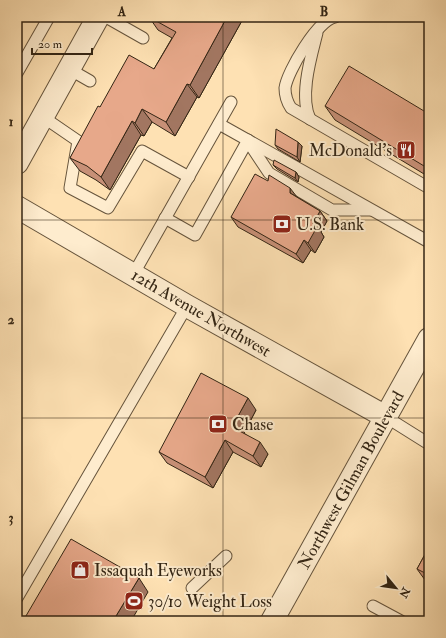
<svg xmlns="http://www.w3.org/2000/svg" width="446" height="638" viewBox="0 0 446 638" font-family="'IM FELL Double Pica',serif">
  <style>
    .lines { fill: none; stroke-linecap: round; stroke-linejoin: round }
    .service-casing { stroke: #66543c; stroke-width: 13 }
    .minor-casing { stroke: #66543c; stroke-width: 24 }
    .tertiary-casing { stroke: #66543c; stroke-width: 24 }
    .service { stroke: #feecce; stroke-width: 11 }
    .minor { stroke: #feecce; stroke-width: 22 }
    .tertiary { stroke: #feecce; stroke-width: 22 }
    .wall { fill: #c79077; stroke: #332514 }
    .shaded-wall { fill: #a27661; stroke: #332514 }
    .building { fill: #e7a88a; stroke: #332514 }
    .grid { fill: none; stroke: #332514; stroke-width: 1; stroke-opacity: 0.55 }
    .labels { text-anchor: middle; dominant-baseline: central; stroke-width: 4; stroke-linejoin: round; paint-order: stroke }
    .poi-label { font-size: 17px; fill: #332514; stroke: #feecce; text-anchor: start }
    .street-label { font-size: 17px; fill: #332514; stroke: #feecce }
    .neatline { fill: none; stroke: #332514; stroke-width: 1.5 }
    .grid-label { font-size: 13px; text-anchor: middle; font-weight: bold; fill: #332514 }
  </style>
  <rect width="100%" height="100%" fill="#fee1b3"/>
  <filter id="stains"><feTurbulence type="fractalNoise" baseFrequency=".005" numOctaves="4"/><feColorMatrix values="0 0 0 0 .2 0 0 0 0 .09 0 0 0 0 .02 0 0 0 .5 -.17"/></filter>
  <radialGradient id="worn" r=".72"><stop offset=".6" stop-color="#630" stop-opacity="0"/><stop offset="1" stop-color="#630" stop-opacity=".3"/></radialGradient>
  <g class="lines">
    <defs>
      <g id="service">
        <path d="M106 17 143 38"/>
        <path d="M335 17C318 19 287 72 285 88 285 96 287 102 291 108L429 188"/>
        <path d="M69 69 90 81"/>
        <path d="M17 73 49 17"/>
        <path d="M43 117 78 141 70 188 108 208 142 151 189 177"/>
        <path d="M310 119C299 96 311 57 317 33"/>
        <path d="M219 124 429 242"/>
        <path d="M249 143 269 173 332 210H370"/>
        <path d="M165 218 195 235 248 140"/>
        <path d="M133 275 231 102"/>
        <path d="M386 417 429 444"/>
        <path d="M192 588 226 556"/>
        <path d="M17 598 187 306"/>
        <path d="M373 606 401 621"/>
      </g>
      <path id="minor" d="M17 163 98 17"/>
      <g id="tertiary">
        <path d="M17 207 187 306 386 417"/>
        <path d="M272 621 429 339"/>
      </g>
    </defs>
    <use href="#service" class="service-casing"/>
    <use href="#minor" class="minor-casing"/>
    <use href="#tertiary" class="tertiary-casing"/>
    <use href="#service" class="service"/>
    <use href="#minor" class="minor"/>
    <use href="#tertiary" class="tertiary"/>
  </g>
  <g class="wall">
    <path d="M149 17H244L199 98 197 97 175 136 152 122 144 136 141 135 110 190 96 180 80 171 70 158 100 107 154 69 172 38 158 30Z"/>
    <path d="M325 106 429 114V177L335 120Z"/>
    <path d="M275 145 302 146 300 162 278 149Z"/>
    <path d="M273 165 296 172 299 177 298 182 277 169Z"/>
    <path d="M297 197 320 211 327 221 321 232 324 237 315 253 311 250 303 263 238 227 231 217Z"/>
    <path d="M256 410 244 433 268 454 261 467 233 452 213 488 167 463 159 452Z"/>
    <path d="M429 547V582L425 580 417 569Z"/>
  </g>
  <g class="shaded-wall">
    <path d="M227 17H244L199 98 190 85Z"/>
    <path d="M187 84 197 97 175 136 166 122Z"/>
    <path d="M142 109 152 122 144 136 135 123Z"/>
    <path d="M132 121 141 135 110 190 101 177Z"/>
    <path d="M298 142 302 146 300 162 297 157Z"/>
    <path d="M296 172 299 177 298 182 295 178Z"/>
    <path d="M290 188 297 197 290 193Z"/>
    <path d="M320 211 327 221 321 232 324 237 315 253 308 243 313 224Z"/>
    <path d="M304 240 311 250 303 263 296 254Z"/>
    <path d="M248 398 256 410 241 439 232 427Z"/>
    <path d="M225 440 233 452 213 488 205 477Z"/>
    <path d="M260 442 268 454 261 467 253 456Z"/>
    <path d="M139 578 148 592 131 621H113Z"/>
  </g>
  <g class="building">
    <path d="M149 17H227L190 85 187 84 166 122 142 109 135 123 132 121 101 177 87 166 70 158 71 156 98 106 100 107 129 55 154 69 176 32Z"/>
    <path d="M349 66 429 114V169L325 106Z"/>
    <path d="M276 129 298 142 297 157 275 145Z"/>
    <path d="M274 160 296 172 295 178 273 165Z"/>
    <path d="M255 174 268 181 269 175 290 188V193L320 211 313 224 317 227 308 243 304 240 296 254 231 217Z"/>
    <path d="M201 373 248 398 232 427 260 442 253 456 225 440 205 477 159 452Z"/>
    <path d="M71 539 139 578 113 621H23Z"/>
    <path d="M429 547V575L417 569Z"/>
  </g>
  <path class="grid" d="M223 17V621M17 220H429M17 418H429"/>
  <defs>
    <symbol id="restaurant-square" viewBox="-11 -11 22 22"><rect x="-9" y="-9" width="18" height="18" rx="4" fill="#8f2418" stroke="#feecce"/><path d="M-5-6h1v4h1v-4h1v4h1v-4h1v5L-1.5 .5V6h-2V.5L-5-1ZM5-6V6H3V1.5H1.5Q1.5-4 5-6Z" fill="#fff"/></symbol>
    <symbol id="bank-square" viewBox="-11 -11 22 22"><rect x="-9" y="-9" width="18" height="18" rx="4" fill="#8f2418" stroke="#feecce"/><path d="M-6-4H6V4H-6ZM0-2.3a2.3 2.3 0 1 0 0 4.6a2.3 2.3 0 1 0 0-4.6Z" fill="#fff"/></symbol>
    <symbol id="shop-square" viewBox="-11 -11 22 22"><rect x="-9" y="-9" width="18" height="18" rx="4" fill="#8f2418" stroke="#feecce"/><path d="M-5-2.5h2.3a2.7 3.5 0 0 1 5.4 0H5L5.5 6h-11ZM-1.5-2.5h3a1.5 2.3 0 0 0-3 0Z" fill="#fff"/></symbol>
    <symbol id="stadium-square" viewBox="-11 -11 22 22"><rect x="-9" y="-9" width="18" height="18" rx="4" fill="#8f2418" stroke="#feecce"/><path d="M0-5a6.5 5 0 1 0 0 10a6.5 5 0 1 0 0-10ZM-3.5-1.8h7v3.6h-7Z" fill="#fff"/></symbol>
  </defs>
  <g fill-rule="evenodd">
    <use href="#restaurant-square" x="395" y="139" width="22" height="22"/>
    <use href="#bank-square" x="271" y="213" width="22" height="22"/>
    <use href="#bank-square" x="207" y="413" width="22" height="22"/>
    <use href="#shop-square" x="69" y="559" width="22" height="22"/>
    <use href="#stadium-square" x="123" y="590" width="22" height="22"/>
  </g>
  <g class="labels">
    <g class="poi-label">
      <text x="392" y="150" text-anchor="end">McDonald's</text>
      <text x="296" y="224">U.S. Bank</text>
      <text x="232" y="424">Chase</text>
      <text x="94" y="570">Issaquah Eyeworks</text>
      <text x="148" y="601">30/10 Weight Loss</text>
    </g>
    <g class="street-label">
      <text transform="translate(201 313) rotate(30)">12th Avenue Northwest</text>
      <text transform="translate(351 480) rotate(-61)">Northwest Gilman Boulevard</text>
    </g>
  </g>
  <rect width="446" height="638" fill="none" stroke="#fee1b3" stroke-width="44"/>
  <g transform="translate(396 588) rotate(119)" stroke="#feecce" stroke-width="3" paint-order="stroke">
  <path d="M0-3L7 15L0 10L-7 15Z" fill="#332514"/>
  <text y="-6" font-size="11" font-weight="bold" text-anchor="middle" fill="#332514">N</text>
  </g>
  <path d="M32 48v6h60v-6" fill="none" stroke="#332514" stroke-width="2"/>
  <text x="38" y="48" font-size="12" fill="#332514" stroke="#feecce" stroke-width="3" paint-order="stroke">20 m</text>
  <rect x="22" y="22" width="402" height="594" class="neatline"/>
  <g class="grid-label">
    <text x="122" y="16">A</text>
    <text x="324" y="16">B</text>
    <text x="11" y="126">1</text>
    <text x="11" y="324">2</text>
    <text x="11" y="522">3</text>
  </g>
  <rect width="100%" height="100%" filter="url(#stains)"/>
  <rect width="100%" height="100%" fill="url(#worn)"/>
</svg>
